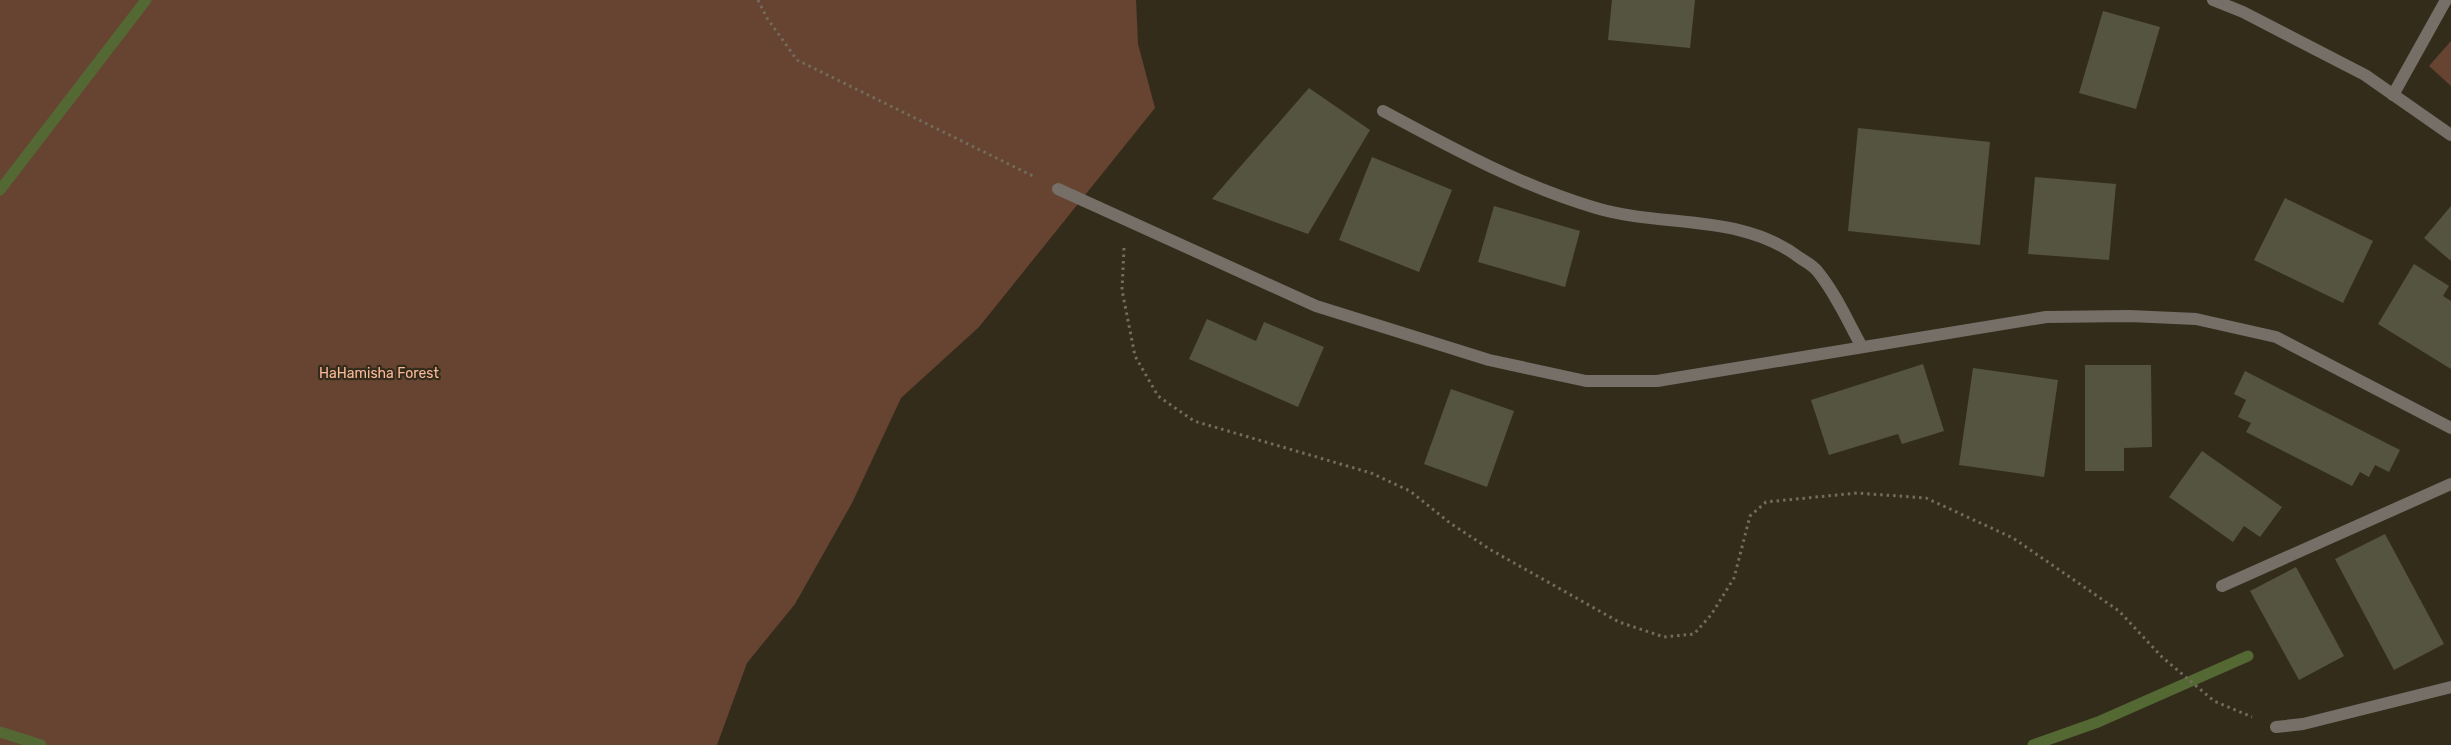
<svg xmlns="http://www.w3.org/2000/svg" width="2451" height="745" viewBox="0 0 2451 745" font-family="Rubik,sans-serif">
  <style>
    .green { fill: #674332 }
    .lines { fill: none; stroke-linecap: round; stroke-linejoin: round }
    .stream { stroke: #536833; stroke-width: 11 }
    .building { fill: #545440 }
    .path { stroke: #736c5d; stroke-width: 3; stroke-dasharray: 2.5 4; stroke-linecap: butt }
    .minor { stroke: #766f68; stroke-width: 12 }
    .labels { text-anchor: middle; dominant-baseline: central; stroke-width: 4.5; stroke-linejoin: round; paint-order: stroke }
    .park-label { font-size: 14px; fill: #fcb99a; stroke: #342c1b }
  </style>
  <rect width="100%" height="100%" fill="#342c1b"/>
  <g class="green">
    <path d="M0 0H1136L1138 44 1155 108 979 327 901 398 852 503 795 604 747 663 717 745H0Z"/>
    <path d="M2451 41V86L2429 66Z"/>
  </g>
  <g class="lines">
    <g class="stream">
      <path d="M0 190 146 0"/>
      <path d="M0 732 41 745"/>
      <path d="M2033 745 2098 722 2248 656"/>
    </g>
  </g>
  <g class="building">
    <path d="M1612 0H1695L1690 48 1608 40Z"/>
    <path d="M2103 11 2160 27 2136 109 2079 93Z"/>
    <path d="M1309 88 1370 130 1308 234 1212 199Z"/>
    <path d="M1858 128 1990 142 1980 245 1848 231Z"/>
    <path d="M1372 157 1452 190 1419 272 1339 240Z"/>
    <path d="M2035 177 2116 184 2109 260 2028 254Z"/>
    <path d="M2285 198 2373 241 2343 303 2254 260Z"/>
    <path d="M1494 206 1580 231 1565 287 1478 262Z"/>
    <path d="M2451 206V261L2424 238Z"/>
    <path d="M2414 264 2449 286 2443 296 2451 301V369L2378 324Z"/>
    <path d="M1207 319 1256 341 1264 322 1324 347 1298 407 1189 359Z"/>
    <path d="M1923 364 1944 431 1902 444 1898 434 1829 455 1811 400Z"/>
    <path d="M2085 365H2151L2152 447 2124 448V471H2085Z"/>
    <path d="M1973 368 2058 380 2044 477 1959 465Z"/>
    <path d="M2245 371 2400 450 2389 472 2375 465 2369 477 2360 472 2352 486 2246 432 2251 423 2238 417 2246 400 2234 394Z"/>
    <path d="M1451 389 1514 411 1487 487 1424 464Z"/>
    <path d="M2202 451 2282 507 2260 537 2244 526 2233 542 2169 497Z"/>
    <path d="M2385 534 2444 644 2394 670 2335 559Z"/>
    <path d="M2296 567 2344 656 2299 680 2250 591Z"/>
  </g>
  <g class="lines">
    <g class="path">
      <path d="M758 0 767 18 797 60 1035 177"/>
      <path d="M1124 248 1122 290 1135 356 1158 396 1194 421 1371 473 1410 491 1450 523 1491 550 1619 622 1664 637 1694 634 1711 615 1734 578 1750 516 1766 502 1857 493 1926 498 2013 538 2119 611 2162 657 2214 701 2252 717"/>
    </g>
    <g class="minor">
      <path d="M2213 0 2243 12 2365 75 2451 135"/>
      <path d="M2393 95 2446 0"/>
      <path d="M1383 111C1452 148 1521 186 1596 208 1664 228 1742 213 1800 258 1806 262 1814 266 1818 272 1836 294 1848 322 1862 347"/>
      <path d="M1058 189 1316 306 1489 360 1586 381H1657L2046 317 2130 316 2196 319 2276 337 2451 428"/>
      <path d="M2222 586 2451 484"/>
      <path d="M2276 727 2303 724 2451 687"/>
    </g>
  </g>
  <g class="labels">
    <g class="park-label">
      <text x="379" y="373">HaHamisha Forest</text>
    </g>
  </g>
</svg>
